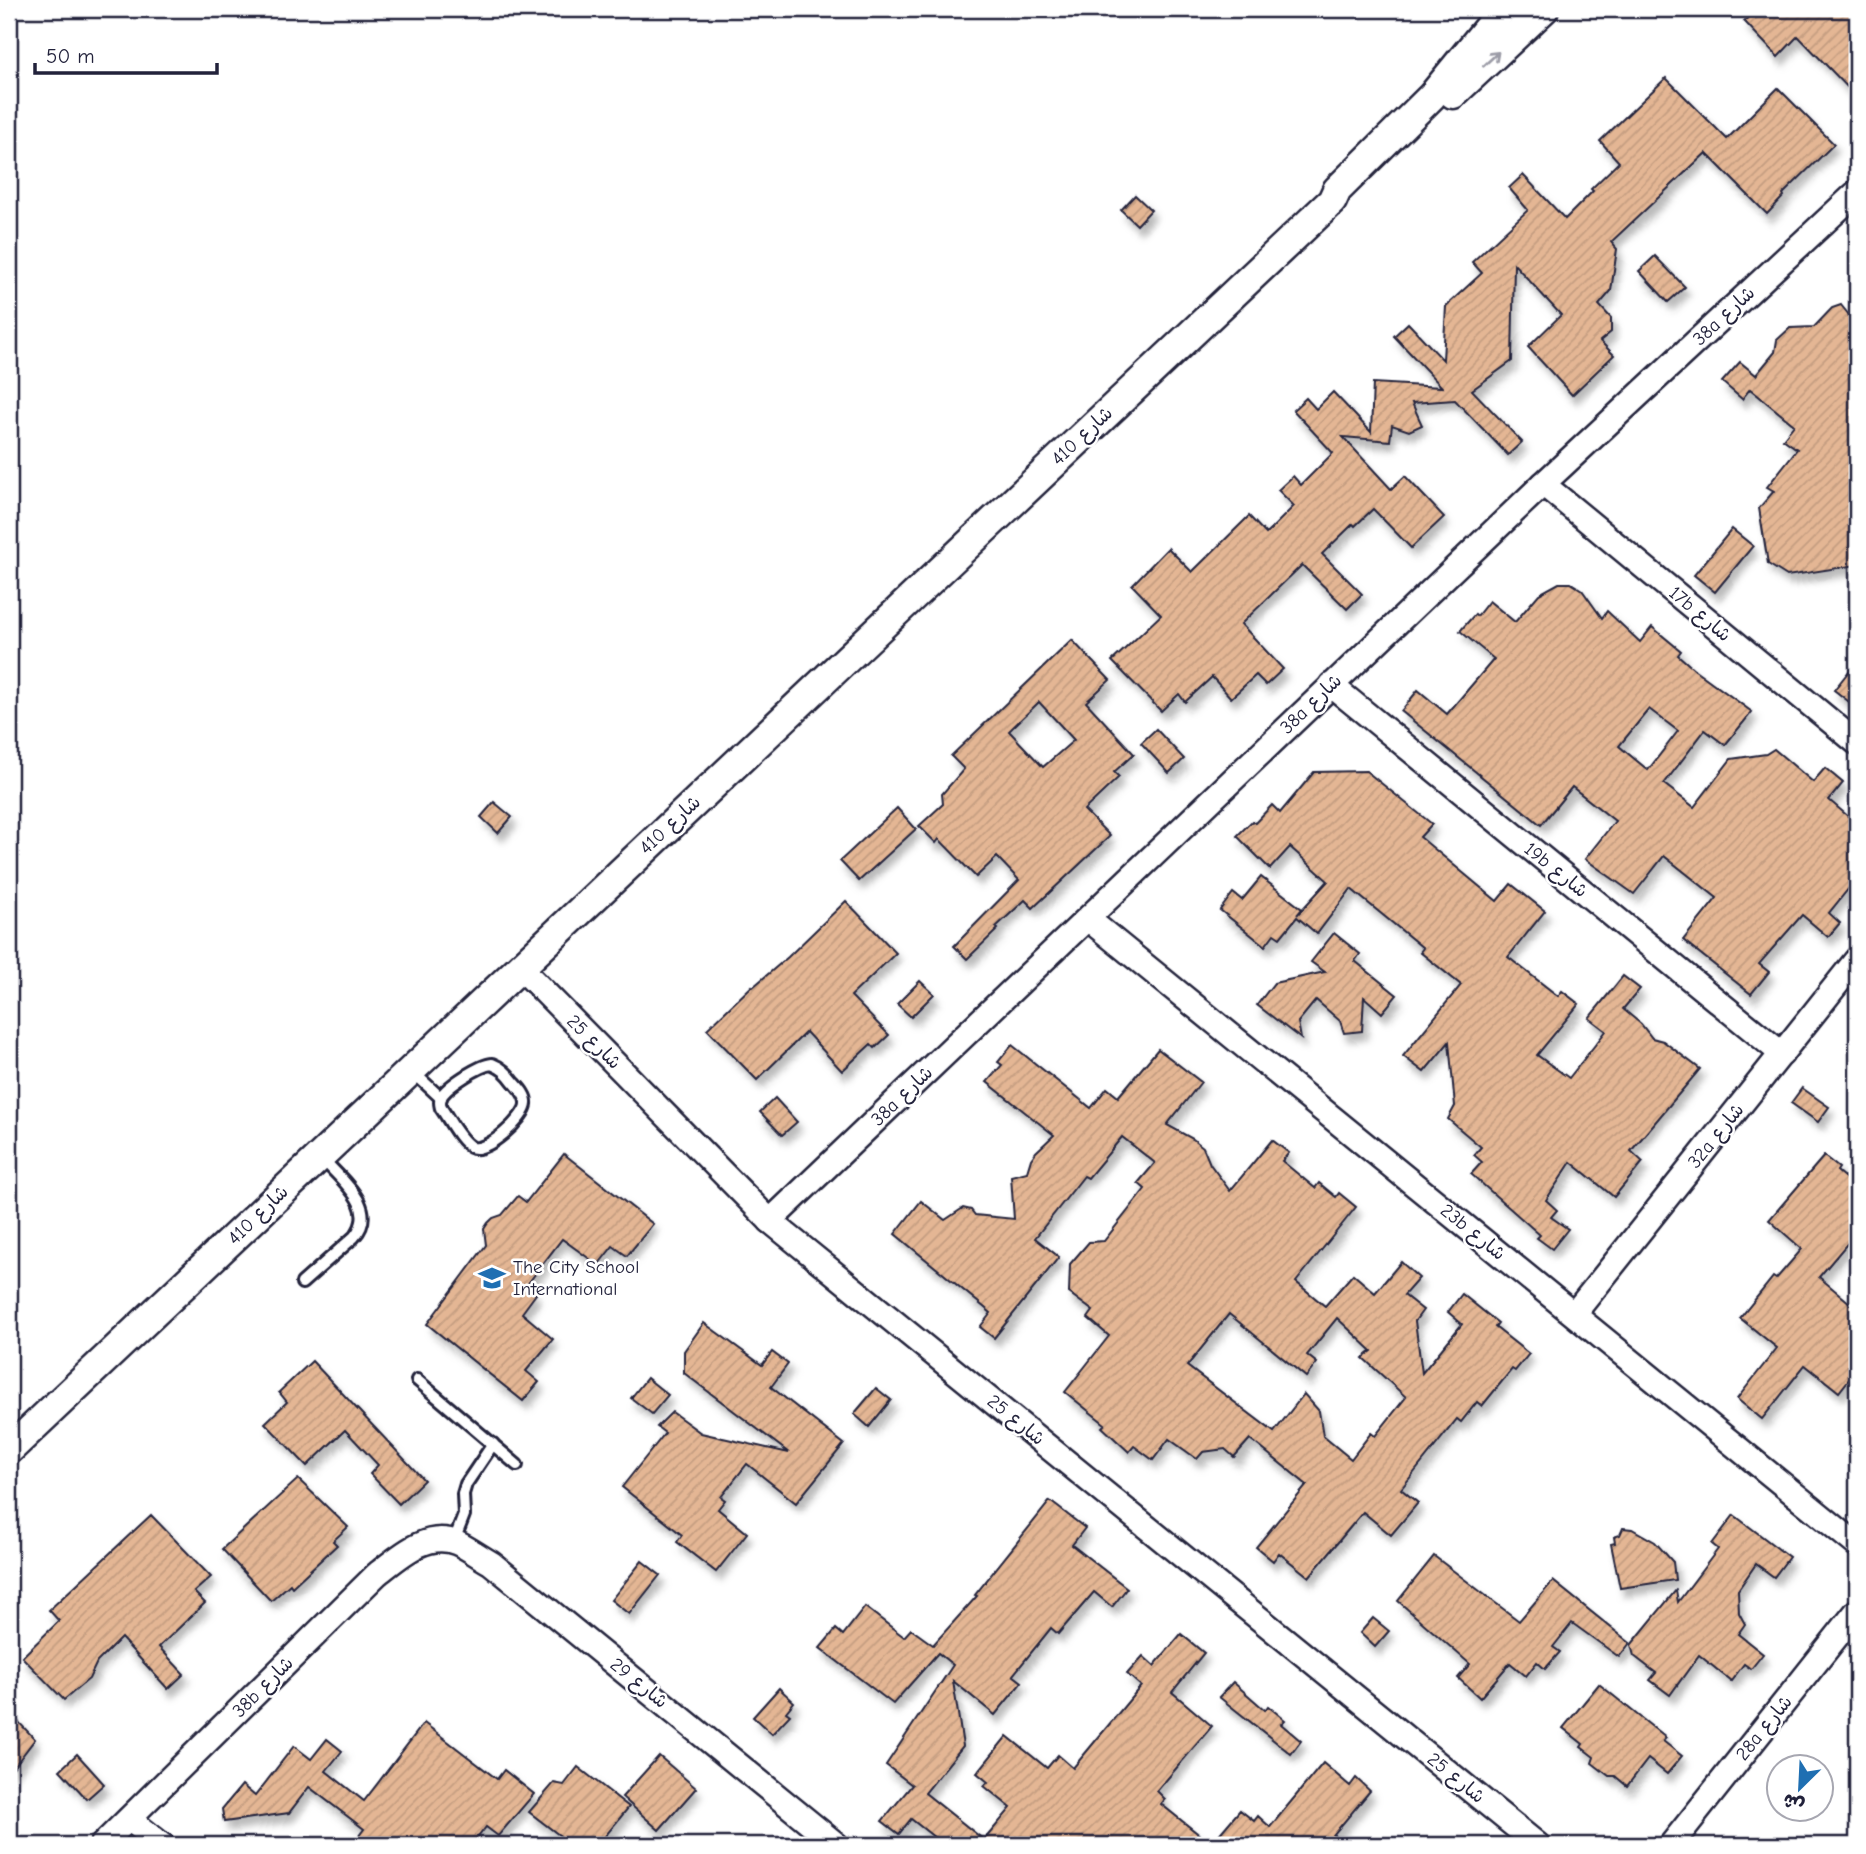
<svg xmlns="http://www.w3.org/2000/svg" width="1866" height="1854" viewBox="0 0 1866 1854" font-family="'Comic Neue','Playpen Sans Arabic',sans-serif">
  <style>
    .building { fill: url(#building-hatch); stroke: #22223b; stroke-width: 2; fill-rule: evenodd; filter: url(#shadow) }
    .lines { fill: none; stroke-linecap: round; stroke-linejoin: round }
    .service-casing { stroke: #22223b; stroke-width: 16 }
    .minor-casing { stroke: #22223b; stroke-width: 28 }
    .tertiary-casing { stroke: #22223b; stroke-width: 33 }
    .service { stroke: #fff; stroke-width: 10 }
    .minor { stroke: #fff; stroke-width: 23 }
    .tertiary { stroke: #fff; stroke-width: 28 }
    .oneway { stroke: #9c9ca7 }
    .labels { text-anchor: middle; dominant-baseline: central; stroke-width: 5; stroke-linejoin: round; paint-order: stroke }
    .street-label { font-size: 19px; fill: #22223b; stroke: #fff }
    .poi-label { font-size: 19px; fill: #22223b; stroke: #fff; text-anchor: start }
  </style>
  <defs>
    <pattern id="building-hatch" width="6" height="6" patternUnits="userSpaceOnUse" patternTransform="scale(1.75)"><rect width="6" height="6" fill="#e4b694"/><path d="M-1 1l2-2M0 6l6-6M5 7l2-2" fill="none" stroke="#c39c80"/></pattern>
    <filter id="shadow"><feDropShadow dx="4.5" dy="8" stdDeviation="3.5" flood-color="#0004"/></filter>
  </defs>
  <rect width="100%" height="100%" fill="#fff"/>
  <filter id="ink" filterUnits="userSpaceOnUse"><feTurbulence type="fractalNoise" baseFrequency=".0143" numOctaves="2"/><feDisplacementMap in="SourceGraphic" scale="14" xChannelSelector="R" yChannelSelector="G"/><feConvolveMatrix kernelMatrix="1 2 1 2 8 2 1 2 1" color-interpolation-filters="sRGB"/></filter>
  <g filter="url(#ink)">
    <g class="building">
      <path d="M1757 9H1857V97L1798 36 1778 57 1744 21Z"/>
      <path d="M1666 78 1727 139 1778 88 1834 144 1783 194 1784 196 1767 214 1706 153 1611 242 1617 249 1611 291 1599 305 1611 318V332L1600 341 1614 355 1572 395 1528 347 1561 315 1514 264 1512 361 1472 390 1522 442 1508 455 1455 400 1412 403 1422 425 1409 431 1392 425 1390 441 1343 437 1391 489 1405 476 1444 517 1411 548 1373 509 1355 526 1353 524 1322 554 1362 594 1347 609 1302 565 1241 624 1283 669 1266 685 1256 675 1231 698 1212 677 1185 702 1179 694 1161 711 1112 661 1161 615 1132 585 1168 548 1192 572 1249 516 1266 534 1294 506 1278 490 1293 476 1301 485 1333 453 1293 410 1306 398 1316 409 1333 392 1371 432 1373 383 1442 387 1394 336 1408 323 1443 360 1446 306 1482 273 1472 262 1528 210 1509 188 1523 175 1565 219 1593 191 1591 189 1619 162 1600 141Z"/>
      <path d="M1135 195 1151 210 1137 225 1121 210Z"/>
      <path d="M1655 256 1685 287 1668 302 1639 271Z"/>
      <path d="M1841 305 1857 325V565L1787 576 1768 564 1759 508 1774 491 1767 487 1797 449 1783 439 1794 425 1750 389 1742 399 1722 382 1740 362 1756 375 1775 352 1777 340 1790 328 1814 327 1832 308Z"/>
      <path d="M1732 529 1753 546 1715 592 1694 575Z"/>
      <path d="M1559 583H1571L1582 590 1602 618 1607 611 1640 642 1652 627 1681 651 1678 655 1695 670 1752 712 1725 745 1705 730 1664 784 1694 807 1731 759 1766 754 1774 749 1813 782 1825 768 1843 783 1829 800 1857 824V878L1829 913 1840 923 1828 937 1802 915 1759 964 1769 972 1751 994 1683 940 1717 898 1664 856 1634 894 1585 859 1615 821 1572 787 1541 825 1401 711 1418 690 1447 714 1494 659 1460 631 1475 614 1477 616 1489 601 1515 622 1539 594ZM1649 709 1678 731 1648 770 1619 746Z"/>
      <path d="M1072 640 1110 680 1086 702 1134 754 1114 772 1119 777 1084 810 1110 836 1033 908 1025 900 996 927 998 929 967 959 954 946 1019 880 997 857 976 877 939 839 936 843 919 826 943 804 942 794 964 769 951 756ZM1039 702 1074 740 1043 767 1009 731Z"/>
      <path d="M1857 661V708L1834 690Z"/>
      <path d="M1156 729 1184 759 1169 773 1141 743Z"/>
      <path d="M1366 771 1432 824 1420 837 1497 901 1511 884 1545 911 1508 957 1558 996 1562 991 1579 1004 1537 1055 1569 1078 1606 1031 1589 1018 1623 976 1640 989 1623 1009 1641 1024 1652 1038 1663 1041 1700 1069 1631 1151 1643 1162 1614 1197 1571 1162 1546 1200 1557 1210 1551 1217 1568 1229 1552 1249 1537 1238 1540 1235 1471 1174 1482 1162 1474 1155 1481 1147 1448 1119 1455 1106 1449 1042 1424 1072 1403 1056 1461 985 1420 952 1423 948 1351 889 1317 934 1297 917 1280 938 1274 934 1265 946 1220 910 1233 893 1242 900 1261 877 1302 909 1297 915 1328 881 1290 847 1270 869 1237 836 1252 821 1255 823 1272 805 1280 813 1314 772Z"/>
      <path d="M494 802 512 817 498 833 481 817Z"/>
      <path d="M897 808 916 829 859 881 840 861Z"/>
      <path d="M846 901 896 953 851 996 889 1035 875 1048 871 1044 842 1071 806 1032 757 1080 707 1029 752 986 753 987 788 957Z"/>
      <path d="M1334 933 1360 954 1355 961 1397 995 1382 1013 1364 997 1362 1031 1344 1033 1340 1021 1316 1000 1298 1022 1301 1039 1257 1005 1274 983 1325 972 1311 962Z"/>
      <path d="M920 981 934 994 911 1017 897 1004Z"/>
      <path d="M1012 1045 1091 1108 1107 1088 1118 1097 1158 1049 1201 1082 1167 1125 1193 1139 1203 1147 1210 1164 1230 1191 1272 1140 1289 1153 1282 1161 1315 1188 1319 1183 1336 1197 1339 1193 1356 1207 1296 1282 1325 1306 1353 1274 1375 1293 1401 1262 1419 1278 1404 1295 1423 1310 1415 1321 1422 1373 1462 1324 1448 1312 1462 1294 1498 1323 1495 1327 1529 1354 1515 1371 1512 1369 1482 1406 1477 1402 1461 1422 1457 1419 1401 1489 1418 1503 1391 1535 1363 1512 1309 1577 1279 1553 1273 1561 1256 1547 1307 1485 1250 1439 1234 1457 1225 1449 1203 1452 1197 1459 1169 1439 1153 1460 1134 1446 1129 1452 1102 1427 1105 1424 1065 1392 1109 1336 1088 1318 1093 1311 1069 1293 1070 1264 1089 1242 1104 1241 1145 1189 1138 1183 1155 1163 1122 1137 1088 1178 1084 1176 1035 1238 1059 1257 994 1338 980 1327 991 1313 895 1234 921 1201 945 1220 963 1208 971 1210 975 1215 1014 1219 1011 1176 1027 1172 1031 1159 1036 1152 1054 1135 987 1082 1002 1065 998 1062ZM1229 1314 1306 1377 1317 1363 1307 1355 1337 1318 1372 1351 1363 1358 1406 1397 1375 1436 1371 1433 1351 1459 1323 1436 1319 1411 1304 1394 1274 1432 1187 1366Z"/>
      <path d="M1802 1088 1829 1107 1818 1122 1791 1103Z"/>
      <path d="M775 1098 797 1122 782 1135 760 1112Z"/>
      <path d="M564 1154 653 1224 627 1256 613 1246 598 1265 562 1239 526 1286 536 1294 522 1313 553 1339 526 1371 539 1382 523 1401 427 1324 486 1245 484 1229 488 1223 493 1218 502 1215 518 1196 526 1202Z"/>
      <path d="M1824 1156 1839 1168 1837 1171 1857 1188V1232L1819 1277 1857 1309V1369L1839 1392 1805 1365 1762 1419 1737 1399 1777 1348 1740 1318 1773 1277 1776 1279 1802 1249 1769 1220Z"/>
      <path d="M704 1323 762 1365 772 1352 788 1364 771 1387 844 1444 796 1503 747 1464 721 1497 725 1500 718 1509 747 1533 716 1572 677 1542 682 1535 622 1487 665 1433 657 1427 672 1412 701 1433 789 1453 684 1373V1351Z"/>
      <path d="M312 1361 424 1480 399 1504 370 1474 378 1465 345 1430 307 1466 265 1423 287 1402 279 1392Z"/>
      <path d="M647 1378 668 1395 652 1414 631 1398Z"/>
      <path d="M876 1388 891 1400 869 1427 854 1414Z"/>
      <path d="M298 1479 348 1527 333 1541 337 1545 292 1587 290 1584 271 1601 222 1549Z"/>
      <path d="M1050 1501 1085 1528 1072 1545 1127 1588 1112 1607 1094 1592 1058 1634 1051 1628 1013 1675 1022 1682 995 1715 953 1681 963 1746 925 1793 984 1840 1011 1808 984 1786 988 1782 977 1773 1007 1736 1047 1768 1058 1755 1073 1768 1141 1686 1127 1674 1143 1656 1154 1666 1181 1634 1204 1653 1172 1692 1212 1726 1157 1791 1165 1799 1161 1804 1211 1844 1240 1810 1254 1821 1258 1816 1270 1827 1323 1763 1350 1786 1356 1778 1370 1791 1333 1835 1346 1845H1026L1016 1837 1008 1845H944L911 1819 899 1834 882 1821 912 1785 886 1765 953 1665 938 1653 893 1704 820 1648 836 1629 843 1635 865 1607 904 1637 911 1629 933 1645 977 1596 975 1595Z"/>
      <path d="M151 1515 211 1577 194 1592 205 1603 159 1647 184 1674 168 1689 121 1638 97 1662 89 1679 64 1700 22 1657 59 1621 49 1610Z"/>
      <path d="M1734 1515 1789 1557 1774 1577 1756 1564 1738 1590 1739 1613 1745 1624 1738 1634 1763 1654 1751 1669 1744 1664 1731 1681 1699 1655 1670 1695 1650 1680 1656 1673 1634 1656 1631 1645 1676 1590 1678 1602 1718 1549 1712 1544Z"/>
      <path d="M1623 1528 1632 1529 1655 1542 1673 1562 1675 1580 1620 1588 1611 1544 1615 1543 1614 1537 1620 1535Z"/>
      <path d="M1434 1556 1519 1621 1553 1581 1630 1643 1619 1657 1572 1623 1553 1647 1560 1652 1545 1669 1537 1662 1526 1676 1510 1663 1480 1698 1458 1678 1470 1664 1398 1601Z"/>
      <path d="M642 1561 660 1575 629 1614 611 1600Z"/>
      <path d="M1373 1618 1389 1631 1375 1647 1360 1633Z"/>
      <path d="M1233 1682 1265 1710 1268 1706 1285 1720 1281 1724 1301 1741 1291 1754 1219 1697Z"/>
      <path d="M1599 1684 1666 1738 1663 1741 1682 1756 1667 1774 1648 1759 1627 1786 1615 1776H1609L1592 1763 1594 1757 1581 1747 1583 1744 1563 1728Z"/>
      <path d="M779 1688 794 1702 786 1712 790 1715 772 1734 753 1717Z"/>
      <path d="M9 1712 35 1739 9 1773Z"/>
      <path d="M424 1723 497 1779 504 1770 534 1794 498 1836 486 1827 472 1845H352L364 1829 309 1787 289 1813 224 1822 222 1809 242 1785 255 1796 294 1746 311 1759 327 1739 342 1751 326 1771 364 1801Z"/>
      <path d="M77 1754 104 1784 87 1799 60 1770Z"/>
      <path d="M659 1756 696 1788 659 1830 622 1797Z"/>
      <path d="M578 1767 629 1807 598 1845H572L529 1812 554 1783 564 1785Z"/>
    </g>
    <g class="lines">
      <defs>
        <g id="service">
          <path d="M492 1064C502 1068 507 1073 513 1081 518 1087 527 1095 526 1104 526 1117 485 1155 471 1147 459 1140 449 1119 441 1108 440 1104 439 1102 441 1097 447 1086 480 1065 492 1064Z"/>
          <path d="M413 1072 441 1098"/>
          <path d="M302 1283 354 1237C380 1208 341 1180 322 1158"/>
          <path d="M417 1380 517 1465"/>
          <path d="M454 1541 464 1515 463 1494 466 1484 493 1444"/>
        </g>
        <g id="minor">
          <path d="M1543 484 1857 743"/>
          <path d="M1331 685 1782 1054"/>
          <path d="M1088 919 1857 1545"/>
          <path d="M520 967 770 1221 1538 1845"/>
          <path d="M770 1221 1543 484 1857 192"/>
          <path d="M1574 1314 1857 959"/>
          <path d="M129 1819 162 1845"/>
          <path d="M102 1845 377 1574C399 1557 427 1530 457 1543 468 1548 480 1557 491 1563L837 1845"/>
          <path d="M1671 1845 1857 1611"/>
        </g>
        <g id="tertiary">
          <path d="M1453 94 1544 9"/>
          <path d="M9 1450 1332 201 1337 190 1432 96 1503 9"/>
        </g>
      </defs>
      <use href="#service" class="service-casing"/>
      <use href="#minor" class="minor-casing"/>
      <use href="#tertiary" class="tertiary-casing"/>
      <use href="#service" class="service"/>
      <use href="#minor" class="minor"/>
      <use href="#tertiary" class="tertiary"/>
    </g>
    <defs><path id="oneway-shaft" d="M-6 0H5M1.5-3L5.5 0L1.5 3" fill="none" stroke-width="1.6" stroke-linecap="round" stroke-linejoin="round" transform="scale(1.75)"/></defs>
    <use class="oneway" href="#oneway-shaft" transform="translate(1491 59) rotate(-43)"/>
  </g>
  <defs>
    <symbol id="school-bare" viewBox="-9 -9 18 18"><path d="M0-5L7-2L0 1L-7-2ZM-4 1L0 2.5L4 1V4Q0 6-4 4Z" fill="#1f6fb2" stroke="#fff" stroke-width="2.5" paint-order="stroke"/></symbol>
  </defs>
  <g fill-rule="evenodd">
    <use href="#school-bare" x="473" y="1259" width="38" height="38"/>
  </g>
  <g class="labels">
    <g class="street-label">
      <text transform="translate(1724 316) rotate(-43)">38a شارع</text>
      <text transform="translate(1082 436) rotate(-43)">شارع 410</text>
      <text transform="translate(1700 614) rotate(40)">17b شارع</text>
      <text transform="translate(1311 704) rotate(-44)">38a شارع</text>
      <text transform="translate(670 825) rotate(-43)">شارع 410</text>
      <text transform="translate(1556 870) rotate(39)">19b شارع</text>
      <text transform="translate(594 1042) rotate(45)">شارع 25</text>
      <text transform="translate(902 1096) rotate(-44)">38a شارع</text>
      <text transform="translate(1716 1136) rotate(-51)">32a شارع</text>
      <text transform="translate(258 1215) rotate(-44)">شارع 410</text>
      <text transform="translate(1473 1232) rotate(39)">23b شارع</text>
      <text transform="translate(1016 1420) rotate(39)">شارع 25</text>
      <text transform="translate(639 1683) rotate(39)">شارع 29</text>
      <text transform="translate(263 1687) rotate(-45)">38b شارع</text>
      <text transform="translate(1764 1728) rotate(-51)">28a شارع</text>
      <text transform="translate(1456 1778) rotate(39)">شارع 25</text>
    </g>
    <g class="poi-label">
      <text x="513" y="1267">The City School<tspan x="513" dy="22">International</tspan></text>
    </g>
  </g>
  <rect width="1866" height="1854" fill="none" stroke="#fff" stroke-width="35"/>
  <rect x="18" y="18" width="1831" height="1819" fill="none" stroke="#22223b" stroke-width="2.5" filter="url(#ink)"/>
  <g transform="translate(1800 1788) rotate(204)"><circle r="33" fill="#ffffff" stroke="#a7a7b1" stroke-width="2"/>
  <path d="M0-5L12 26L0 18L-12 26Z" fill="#1f6fb2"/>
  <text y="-10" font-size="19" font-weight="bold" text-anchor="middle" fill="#22223b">ش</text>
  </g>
  <path d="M35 63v10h182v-10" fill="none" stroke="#22223b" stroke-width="3.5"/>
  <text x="46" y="63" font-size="21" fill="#22223b" stroke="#ffffff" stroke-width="5" paint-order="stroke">50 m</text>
</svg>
